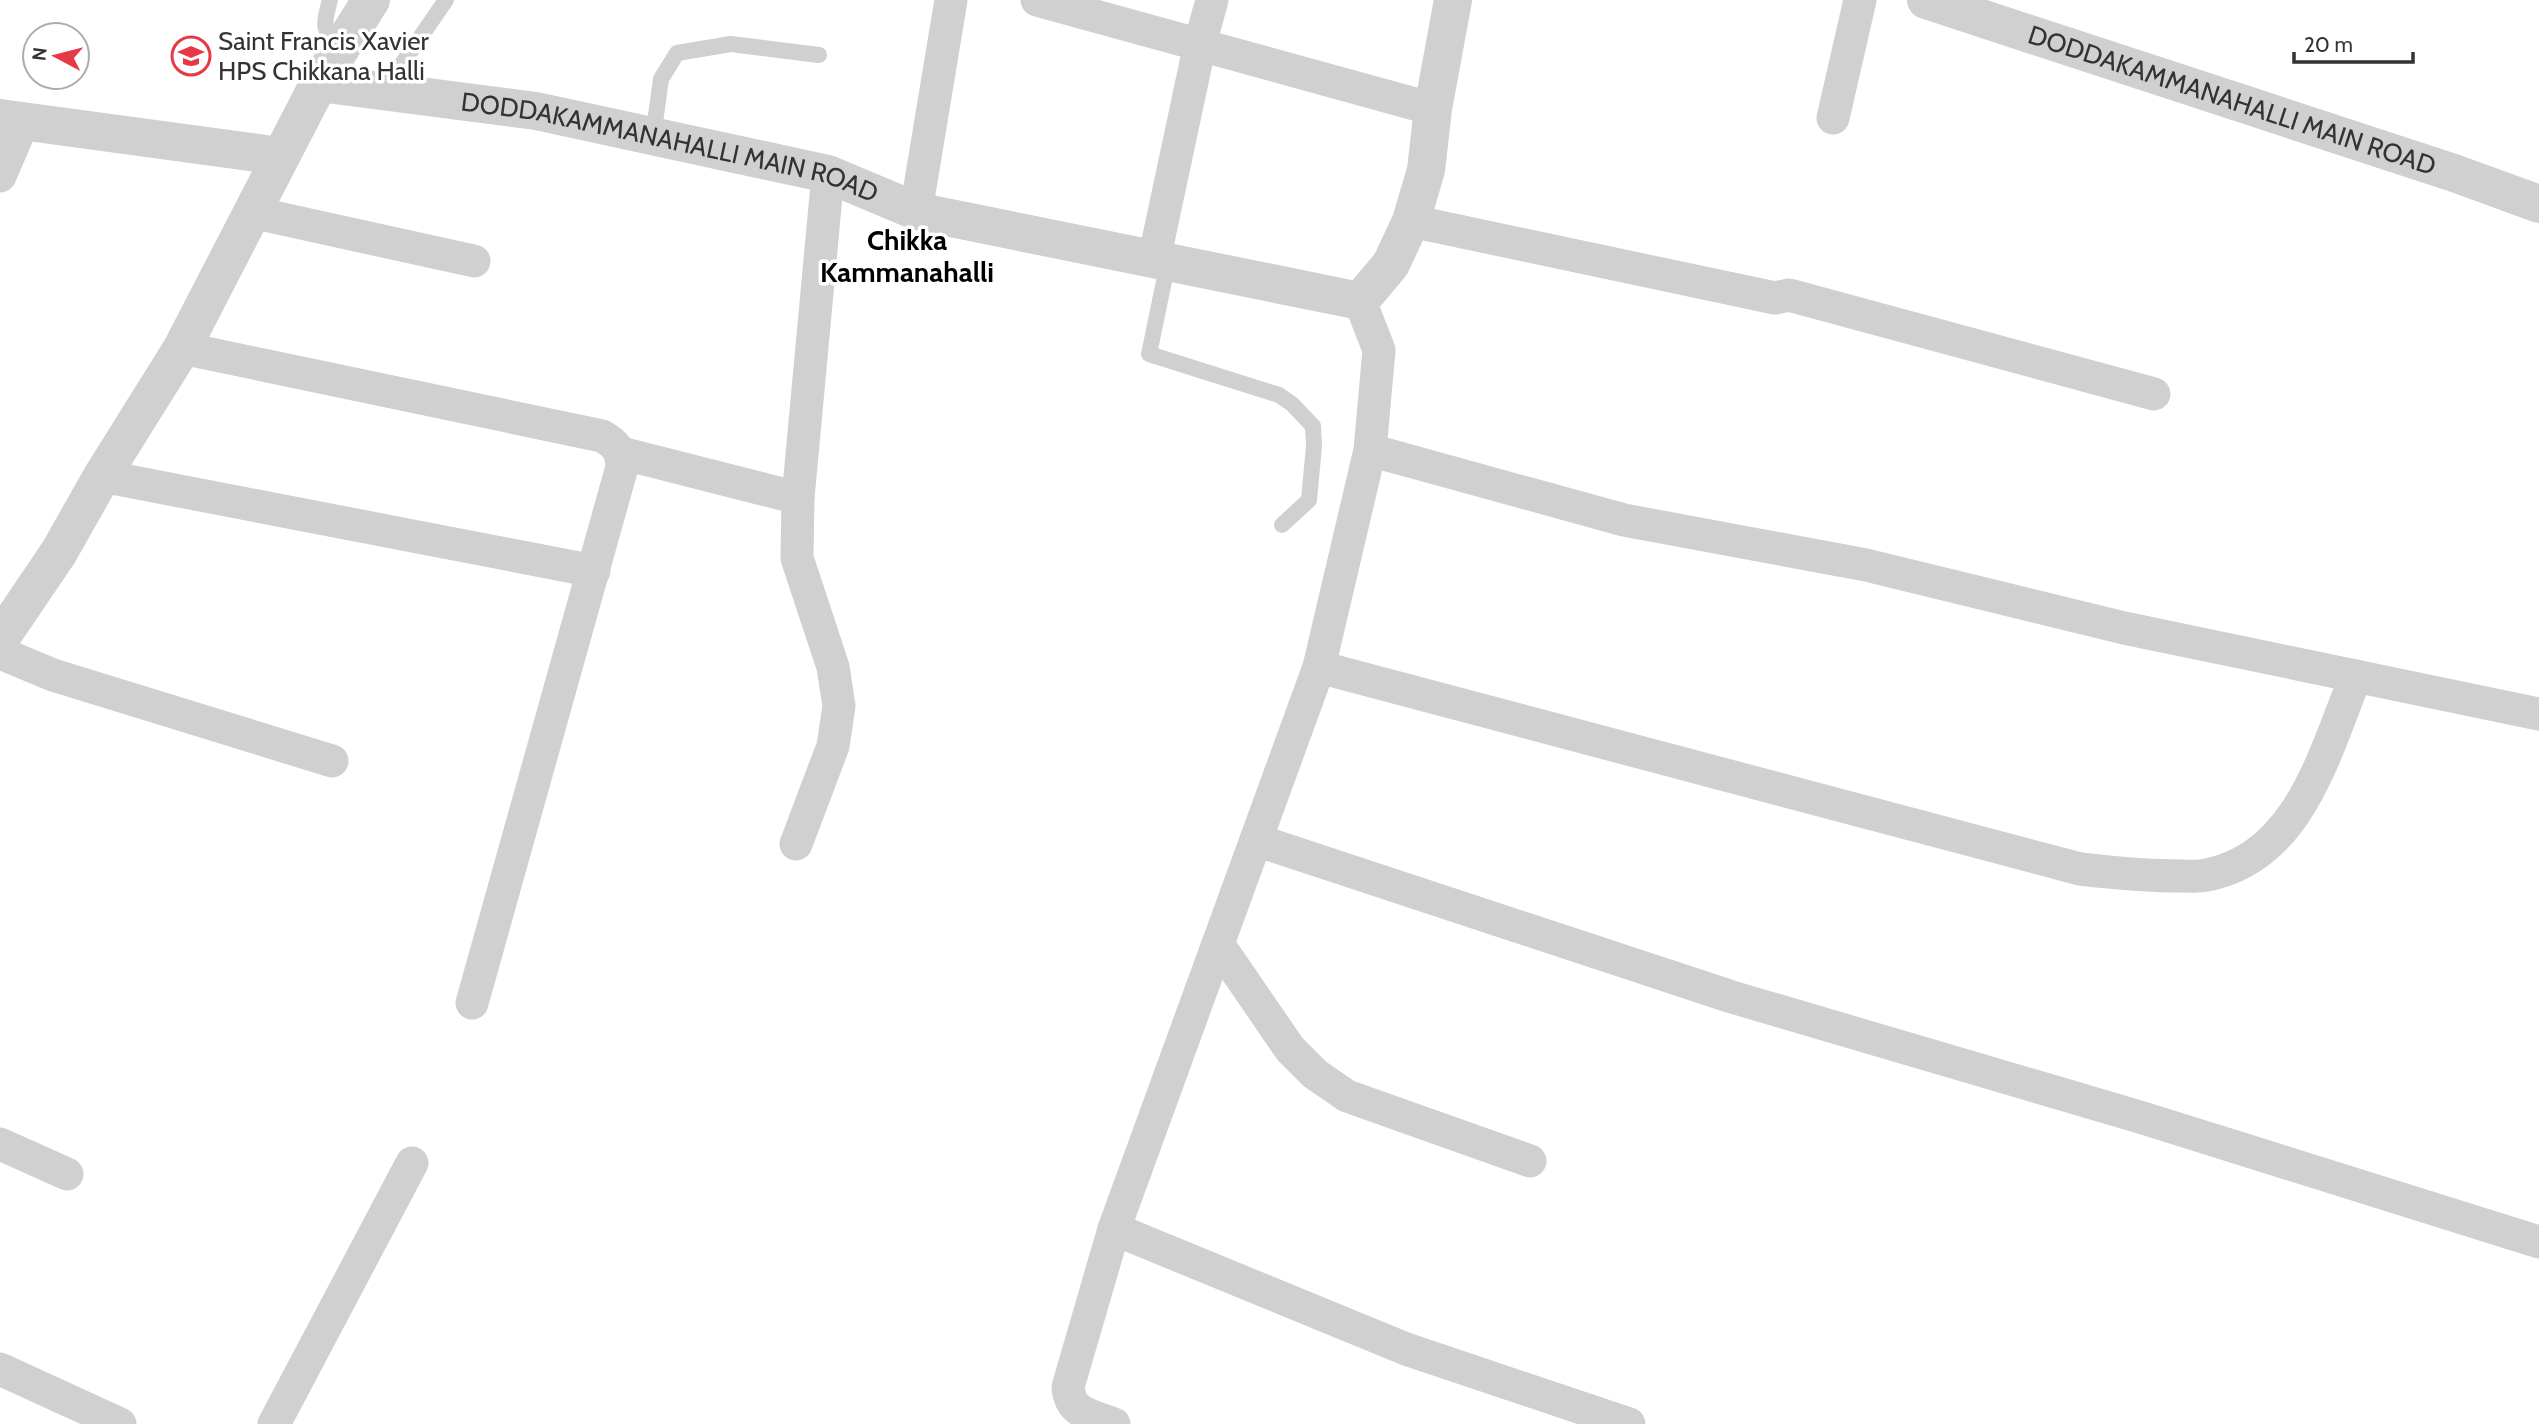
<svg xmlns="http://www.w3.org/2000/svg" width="2539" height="1424" viewBox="0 0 2539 1424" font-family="Cabin,sans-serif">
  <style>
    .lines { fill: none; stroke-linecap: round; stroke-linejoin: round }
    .service { stroke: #d0d0d0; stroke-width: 16 }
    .minor { stroke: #d0d0d0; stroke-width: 33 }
    .tertiary { stroke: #d0d0d0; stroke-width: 38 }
    .labels { text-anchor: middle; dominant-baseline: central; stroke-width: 7; stroke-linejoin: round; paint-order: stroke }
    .poi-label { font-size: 26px; fill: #333; stroke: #fff; text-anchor: start }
    .street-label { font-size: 26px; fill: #333; stroke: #fff }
    .neighbourhood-label { font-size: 28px; font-weight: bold; fill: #000; stroke: #fff }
  </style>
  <rect width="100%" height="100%" fill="#fff"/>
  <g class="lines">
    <g class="service">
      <path d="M330 0C323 26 322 29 339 50"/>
      <path d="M384 90 446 0"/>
      <path d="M653 137 661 79 677 53 731 44 819 55"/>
      <path d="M1168 262 1149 354 1279 395 1292 404 1313 426 1314 446 1309 500 1282 525"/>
    </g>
    <g class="minor">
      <path d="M1037 0 1433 109"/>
      <path d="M1833 118 1860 0"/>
      <path d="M0 176 24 120"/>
      <path d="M916 211 951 0"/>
      <path d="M251 212 474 261"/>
      <path d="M1411 221 1775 298 1789 295 2154 394"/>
      <path d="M1154 260 1200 44 1212 0"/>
      <path d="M182 348 602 436C616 444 621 450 622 467L472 1003"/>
      <path d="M1370 450 1624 520 1866 565 2124 628 2539 714"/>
      <path d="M621 453 798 498"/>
      <path d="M102 476 594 571"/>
      <path d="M0 653 53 675 332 761"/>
      <path d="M1319 667 2080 869C2114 873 2147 876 2181 876 2189 876 2199 877 2207 875 2300 857 2325 751 2356 676"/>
      <path d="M1256 840 1732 997 2143 1118 2539 1242"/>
      <path d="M796 844 833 746 839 706 833 667 797 558 798 498 828 174"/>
      <path d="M1218 944 1290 1049 1315 1074 1347 1096 1530 1161"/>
      <path d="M0 1144 67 1174"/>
      <path d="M1114 1229 1406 1349 1629 1424"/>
      <path d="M0 1369 120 1424"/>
      <path d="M274 1424 412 1163"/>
      <path d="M1114 1424C1091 1415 1070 1414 1068 1387L1114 1229 1319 667 1370 450 1379 350 1360 301"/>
    </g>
    <g class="tertiary">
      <path id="s1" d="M1926 0 2454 173 2539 204"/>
      <path id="s2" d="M319 83 536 111 828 174 916 211 1360 301 1391 264 1411 221 1426 170 1433 109 1453 0"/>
      <path d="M0 118 280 156"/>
      <path d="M0 639 59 552 102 476 182 348 319 83 371 0"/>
    </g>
  </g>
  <defs>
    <symbol id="school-ring" viewBox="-11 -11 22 22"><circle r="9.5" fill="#fff" stroke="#e63946" stroke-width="1.5"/><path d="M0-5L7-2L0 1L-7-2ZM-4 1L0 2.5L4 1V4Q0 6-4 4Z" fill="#e63946"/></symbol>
  </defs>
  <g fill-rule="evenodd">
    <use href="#school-ring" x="169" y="34" width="44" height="44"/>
  </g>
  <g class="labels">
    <g class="poi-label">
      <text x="218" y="41">Saint Francis Xavier<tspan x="218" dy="30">HPS Chikkana Halli</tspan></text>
    </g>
    <g class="street-label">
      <text stroke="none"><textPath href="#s1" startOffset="322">DODDAKAMMANAHALLI MAIN ROAD</textPath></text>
      <text stroke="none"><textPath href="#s2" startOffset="357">DODDAKAMMANAHALLI MAIN ROAD</textPath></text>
    </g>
    <g class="neighbourhood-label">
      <text x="907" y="240">Chikka<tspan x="907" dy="32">Kammanahalli</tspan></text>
    </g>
  </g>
  <g transform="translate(56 56) rotate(277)"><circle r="33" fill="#ffffff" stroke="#adadad" stroke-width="2"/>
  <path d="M0-5L12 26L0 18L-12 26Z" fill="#e63946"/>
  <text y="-10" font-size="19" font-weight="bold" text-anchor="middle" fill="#333333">N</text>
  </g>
  <path d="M2294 52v10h119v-10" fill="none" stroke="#333333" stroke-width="3.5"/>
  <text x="2304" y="52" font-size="21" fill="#333333" stroke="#ffffff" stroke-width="5" paint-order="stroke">20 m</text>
</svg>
